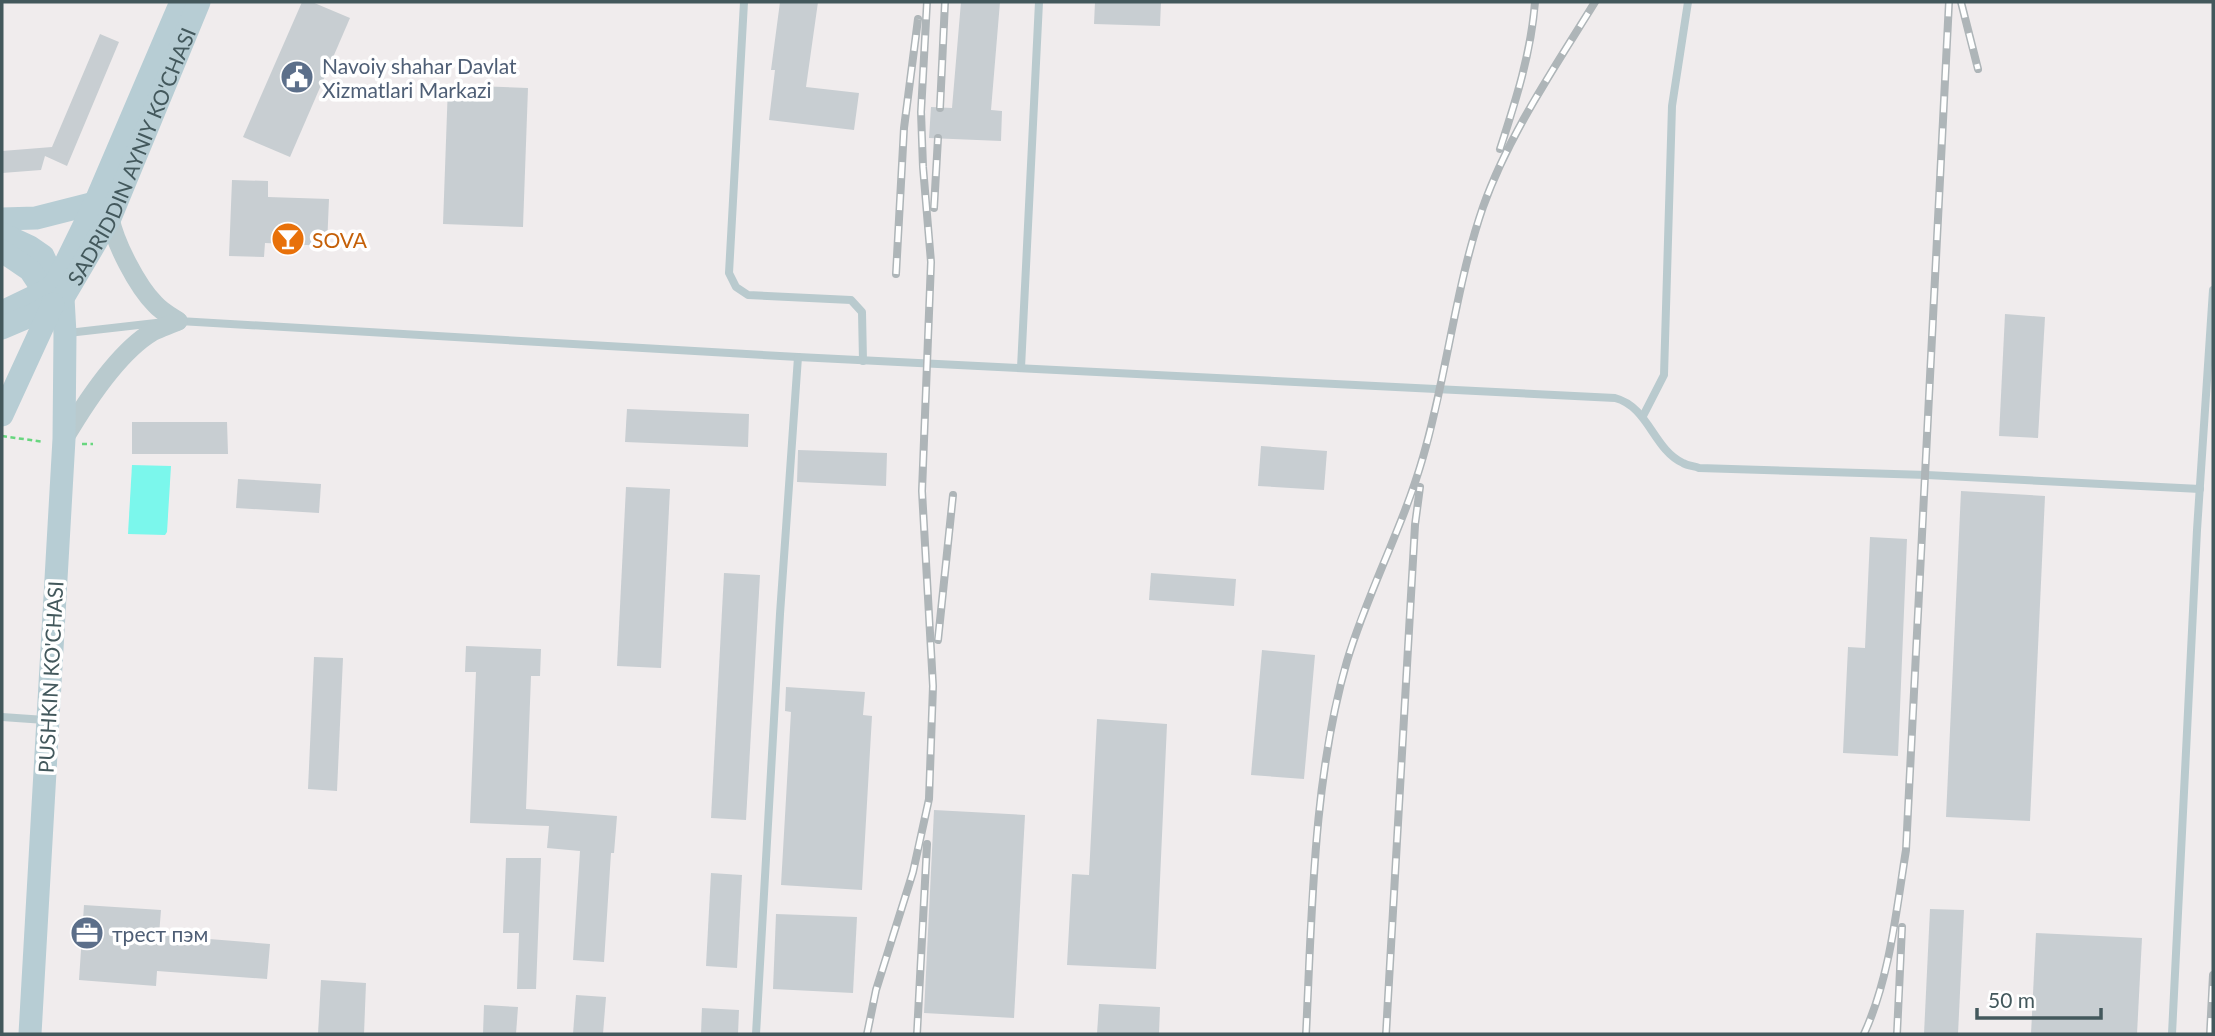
<svg xmlns="http://www.w3.org/2000/svg" width="2215" height="1036" viewBox="0 0 2215 1036" font-family="Lato,sans-serif">
  <style>
    .water { fill: #7bf7ec }
    .building { fill: #c8ced2 }
    .lines { fill: none; stroke-linecap: round; stroke-linejoin: round }
    .path { stroke: #68d67f; stroke-width: 2.5; stroke-dasharray: 5 3.5; stroke-linecap: butt }
    .service { stroke: #b9cace; stroke-width: 8 }
    .tertiary { stroke: #b9cace; stroke-width: 19 }
    .secondary { stroke: #b7cdd4; stroke-width: 23 }
    .rail-casing { stroke: #aeb5b8; stroke-width: 8 }
    .rail { stroke: #fff; stroke-width: 5; stroke-dasharray: 16; stroke-linecap: butt }
    .labels { text-anchor: middle; dominant-baseline: central; stroke-width: 7; stroke-linejoin: round; paint-order: stroke }
    .service-label { font-size: 21px; fill: #4e5e75; stroke: #fff; text-anchor: start }
    .street-label { font-size: 21px; fill: #43585c; stroke: #fff }
    .food-label { font-size: 21px; fill: #c56008; stroke: #fff; text-anchor: start }
  </style>
  <rect width="100%" height="100%" fill="#f0eced"/>
  <path class="water" d="M132 465 171 466 167 532 165 535 128 534Z"/>
  <g class="building">
    <path d="M302 2H312L350 18 290 157 243 137Z"/>
    <path d="M780 2H818L806 87 859 93 854 130 769 120 775 70H771Z"/>
    <path d="M961 2H1000L991 110 1002 111 1001 141 929 138 931 107 952 108Z"/>
    <path d="M1095 2H1161L1160 26 1094 24Z"/>
    <path d="M100 34 119 42 67 166 45 156 41 170 2 173V151L52 147Z"/>
    <path d="M448 85 528 88 523 227 443 224Z"/>
    <path d="M232 180 268 181V197L329 199 327 246 265 243 264 257 229 256Z"/>
    <path d="M2005 314 2045 317 2038 438 1999 436Z"/>
    <path d="M627 409 749 414 748 447 625 442Z"/>
    <path d="M132 422H227L228 454H132Z"/>
    <path d="M1261 446 1327 451 1324 490 1258 486Z"/>
    <path d="M798 450 887 453 886 486 797 482Z"/>
    <path d="M238 479 321 484 319 513 236 508Z"/>
    <path d="M626 487 670 489 661 668 617 666Z"/>
    <path d="M1961 491 2045 496 2030 821 1946 817Z"/>
    <path d="M1870 537 1907 539 1898 756 1843 753 1848 647 1865 648Z"/>
    <path d="M724 573 760 575 746 820 711 818Z"/>
    <path d="M1151 573 1236 579 1234 606 1149 600Z"/>
    <path d="M466 646 541 649 540 676H531L526 809 617 816 614 853H611L604 962 573 960 580 851 547 848 549 826 470 823 476 672H465Z"/>
    <path d="M1262 650 1315 655 1304 779 1251 775Z"/>
    <path d="M314 657 343 658 337 791 308 789Z"/>
    <path d="M786 687 865 692 863 715 872 716 862 890 781 885 791 712 785 711Z"/>
    <path d="M1097 719 1167 724 1156 969 1067 965 1072 874 1089 875Z"/>
    <path d="M934 810 1025 815 1014 1018 924 1013Z"/>
    <path d="M506 858H541L536 989H517L519 933H503Z"/>
    <path d="M711 873 742 875 737 968 706 966Z"/>
    <path d="M84 905 161 910 159 935 270 944 267 979 157 971 156 986 79 980Z"/>
    <path d="M1930 909 1964 910 1958 1034H1924Z"/>
    <path d="M776 914 857 917 853 993 773 989Z"/>
    <path d="M2036 933 2142 938 2137 1034H2031Z"/>
    <path d="M321 980 366 983 364 1034H318Z"/>
    <path d="M576 995 606 997 603 1034H573Z"/>
    <path d="M1099 1004 1160 1007 1159 1034H1097Z"/>
    <path d="M484 1005 518 1007 516 1034H483Z"/>
    <path d="M702 1008 739 1010 738 1034H701Z"/>
  </g>
  <g class="lines">
    <g class="path">
      <path d="M2 436 44 442"/>
      <path d="M82 444H93"/>
    </g>
    <g class="service">
      <path d="M744 2 729 273 736 287 748 295 851 300 862 312 863 361"/>
      <path d="M179 321 798 357 1615 398C1649 407 1653 449 1683 463 1688 466 1694 466 1699 468L1927 475 2200 489"/>
      <path d="M68 333 156 323"/>
      <path d="M1021 368 1039 2"/>
      <path d="M1643 416 1664 375 1672 106 1688 2"/>
      <path d="M2 717 45 720"/>
      <path d="M756 1034 780 614 798 357"/>
      <path d="M2172 1034 2197 530 2213 290"/>
    </g>
    <g class="tertiary">
      <path d="M110 218C115 243 137 286 155 304 161 311 170 316 178 321"/>
      <path d="M64 439C84 405 117 353 152 332 160 328 169 325 178 321"/>
    </g>
    <g class="secondary">
      <path d="M2 219 36 218 95 203"/>
      <path d="M2 234 30 247 43 256 63 298 65 334 64 439 30 1034"/>
      <path d="M2 251 30 270 52 303"/>
      <path d="M2 312 46 291 56 283 95 203 181 2"/>
      <path id="s1" d="M2 328 35 314 63 298 110 218 199 2"/>
      <path d="M2 415 53 304"/>
    </g>
    <defs>
      <g id="rail">
        <path d="M1961 2 1978 69"/>
        <path d="M940 108 945 2"/>
        <path d="M1500 149C1516 100 1531 53 1535 2"/>
        <path d="M934 208 938 138"/>
        <path d="M896 274 904 128 918 19"/>
        <path d="M938 640 953 495"/>
        <path d="M867 1034 876 990 913 872 929 799 933 686 922 491 931 262 923 167 921 112 927 2"/>
        <path d="M917 1034 927 844"/>
        <path d="M1306 1034C1312 913 1313 778 1347 661 1368 591 1403 527 1423 457 1447 375 1455 288 1483 207 1509 134 1555 67 1595 2"/>
        <path d="M1386 1034 1415 525 1420 487"/>
        <path d="M1864 1034C1890 977 1896 912 1906 850L1949 2"/>
        <path d="M1897 1034 1902 927"/>
        <path d="M2210 1034 2213 975"/>
      </g>
    </defs>
    <use href="#rail" class="rail-casing"/>
    <use href="#rail" class="rail"/>
  </g>
  <defs>
    <symbol id="civic-disc" viewBox="-11 -11 22 22"><circle r="9.5" fill="#5c6f8a" stroke="#fff"/><path d="M-.6-6.5H3V-4.5H.6V-3L4-1V1h2V6H-6V1h2V-1L-.6-3ZM-1.2 2.5V6h2.4V2.5Z" fill="#fff"/></symbol>
    <symbol id="bar-disc" viewBox="-11 -11 22 22"><circle r="9.5" fill="#e8710a" stroke="#fff"/><path d="M-6-5H6L.8 .8V4.5H3.5V6h-7V4.5H-.8V.8Z" fill="#fff"/></symbol>
    <symbol id="office-disc" viewBox="-11 -11 22 22"><circle r="9.5" fill="#5c6f8a" stroke="#fff"/><path d="M-6-3h4V-5.5h4V-3h4V5H-6ZM-1-4.5V-3h2v-1.5ZM-6 0V1H6V0Z" fill="#fff"/></symbol>
  </defs>
  <g fill-rule="evenodd">
    <use href="#civic-disc" x="278" y="58" width="38" height="38"/>
    <use href="#bar-disc" x="269" y="220" width="38" height="38"/>
    <use href="#office-disc" x="68" y="914" width="38" height="38"/>
  </g>
  <g class="labels">
    <g class="service-label">
      <text x="322" y="65">Navoiy shahar Davlat<tspan x="322" dy="24">Xizmatlari Markazi</tspan></text>
      <text x="112" y="933">трест пэм</text>
    </g>
    <g class="street-label">
      <text stroke="none"><textPath href="#s1" startOffset="226">SADRIDDIN AYNIY KO'CHASI</textPath></text>
      <text transform="translate(50 677) rotate(-87)">PUSHKIN KO'CHASI</text>
    </g>
    <g class="food-label">
      <text x="312" y="239">SOVA</text>
    </g>
  </g>
  <rect width="2215" height="1036" fill="none" stroke="#43585c" stroke-width="7"/>
  <path d="M1977 1008v10h124v-10" fill="none" stroke="#43585c" stroke-width="3.5"/>
  <text x="1988" y="1008" font-size="21" fill="#43585c" stroke="#ffffff" stroke-width="5" paint-order="stroke">50 m</text>
</svg>
